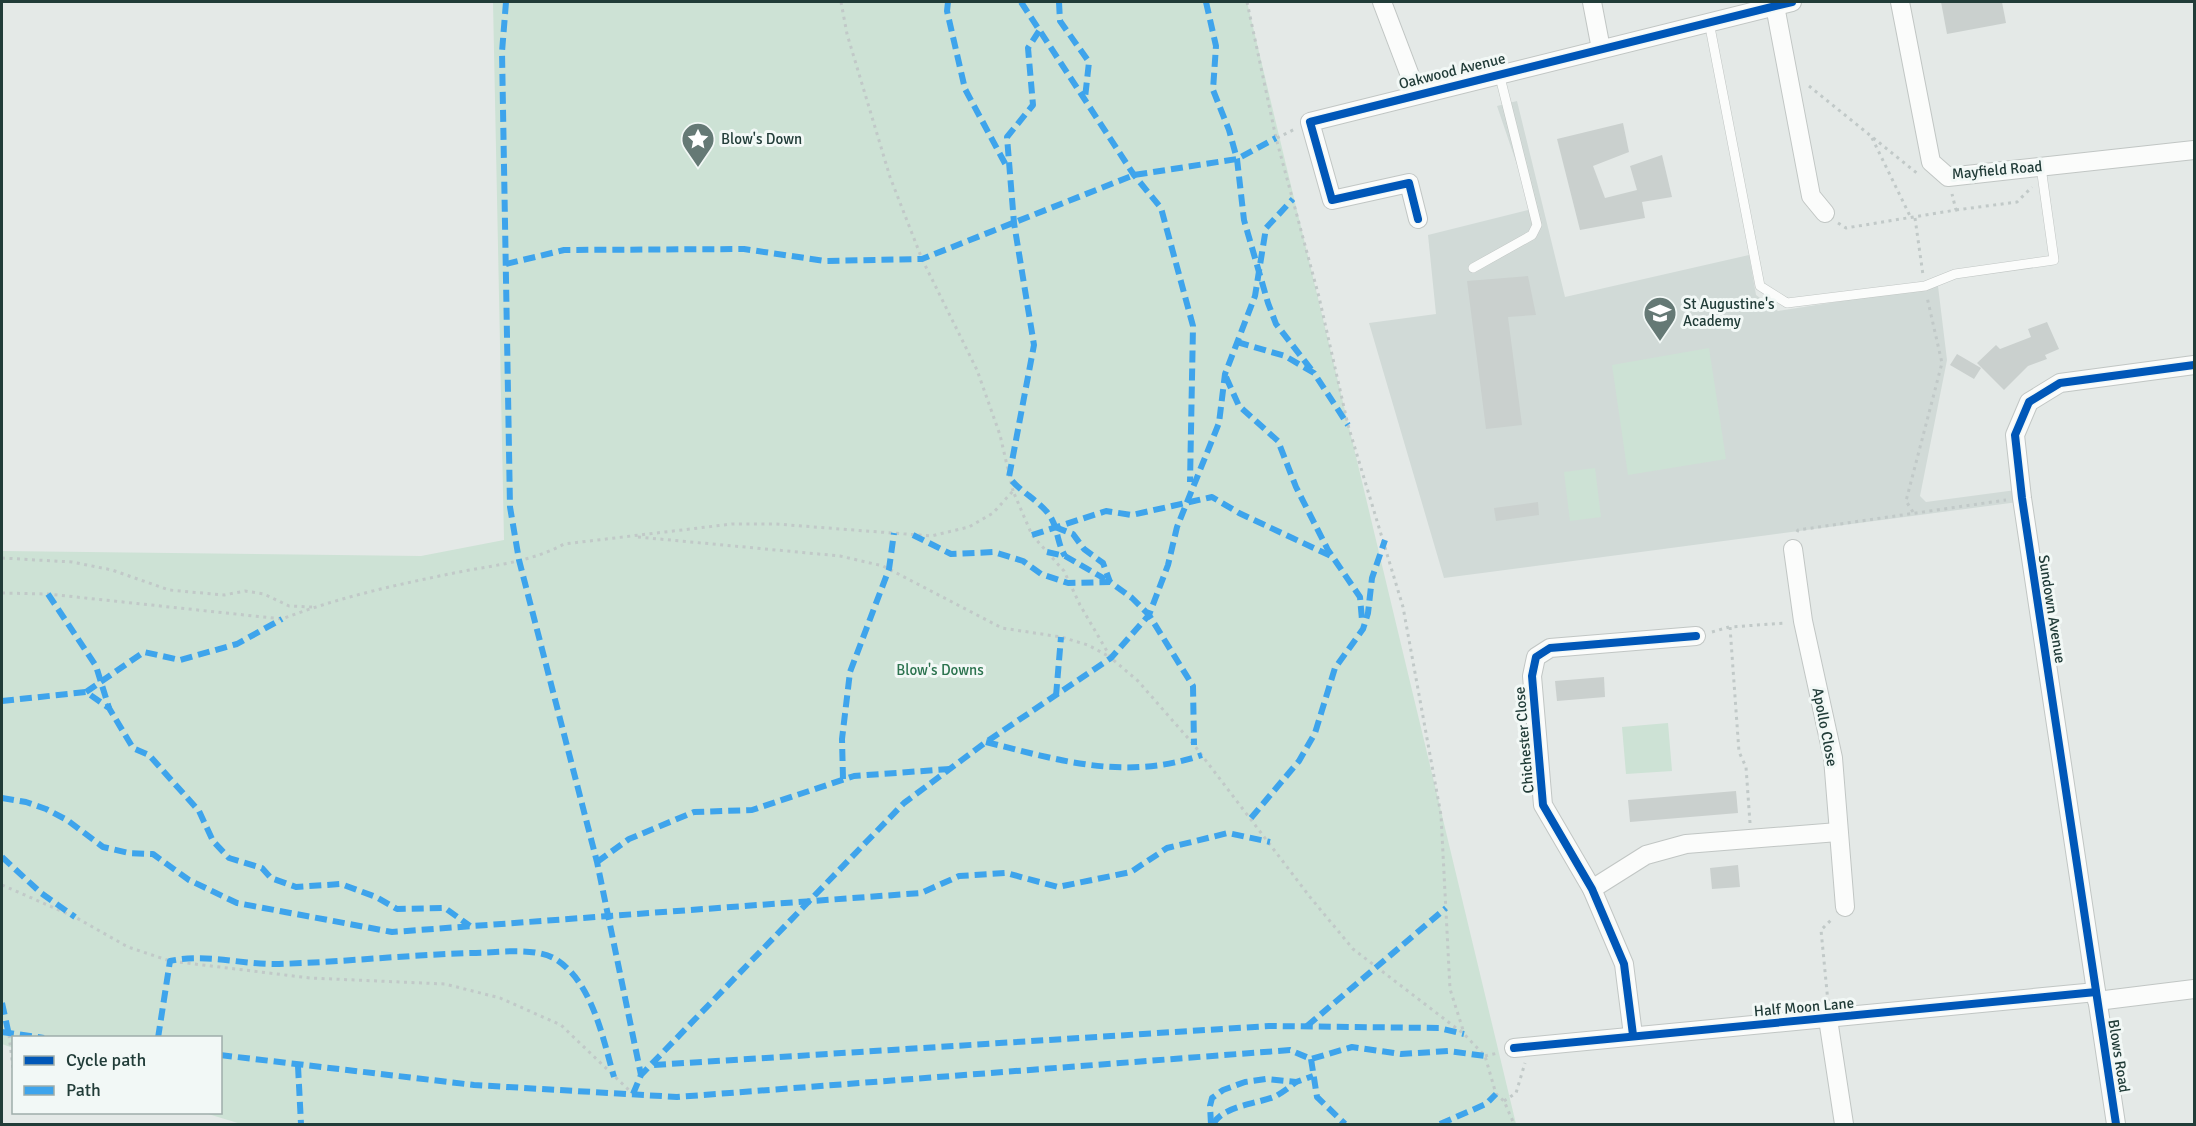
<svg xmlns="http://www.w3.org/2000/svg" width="2196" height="1126" viewBox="0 0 2196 1126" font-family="Signika,sans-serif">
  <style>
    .built { fill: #d1dad7 }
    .green { fill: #cde2d5 }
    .building { fill: #cad0ce }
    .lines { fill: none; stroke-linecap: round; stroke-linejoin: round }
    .lane-casing { stroke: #c1c6c4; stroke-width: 10 }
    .street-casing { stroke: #c1c6c4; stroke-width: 20 }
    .path { stroke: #c1c9c8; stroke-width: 3; stroke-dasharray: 3 4.5; stroke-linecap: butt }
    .lane { stroke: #fbfcfb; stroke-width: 9 }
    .street { stroke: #fbfcfb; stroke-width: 18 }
    .quiet { stroke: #3ea4ec; stroke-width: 6; stroke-dasharray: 12 6; stroke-linecap: butt }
    .cycleway-casing { stroke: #f2f8f6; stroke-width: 11 }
    .cycleway { stroke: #0057b8; stroke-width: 8 }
    .labels { text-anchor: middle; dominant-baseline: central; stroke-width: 6; stroke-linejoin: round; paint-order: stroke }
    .street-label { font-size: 15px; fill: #213c38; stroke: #f2f8f6 }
    .poi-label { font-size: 15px; fill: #213c38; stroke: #f2f8f6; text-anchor: start }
    .park-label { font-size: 15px; fill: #2c734f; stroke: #f2f8f6 }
  </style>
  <rect width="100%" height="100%" fill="#e4e9e7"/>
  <path class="built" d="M1517 101 1565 297 1749 255 1756 295 1778 311 1938 286 1947 360 1920 496 1926 502 2016 490 2018 502 1444 578 1369 323 1436 314 1428 235 1532 209 1497 106Z"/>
  <g class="green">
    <path d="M493 2H1247L1516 1124H241L205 1113 220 1112V1038H14L13 1048 2 1044V551L421 556 504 540Z"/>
    <path d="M1709 348 1726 459 1628 475 1612 365Z"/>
    <path d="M1595 468 1601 517 1570 521 1564 472Z"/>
    <path d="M1668 723 1672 771 1626 774 1622 727Z"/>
  </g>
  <g class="building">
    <path d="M1941 2H2002L2006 23 1947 34Z"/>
    <path d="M1623 123 1629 152 1593 166 1605 198 1637 190 1630 166 1662 155 1672 197 1642 202 1645 218 1580 230 1557 139Z"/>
    <path d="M1528 276 1536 315 1508 317 1522 425 1486 429 1467 281Z"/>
    <path d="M2047 322 2059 349 2045 355 2047 359 2028 366 2004 390 1977 363 1996 345 2000 349 2031 337 2028 329Z"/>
    <path d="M1957 354 1981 368 1974 379 1950 365Z"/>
    <path d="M1538 502 1539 515 1496 521 1494 508Z"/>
    <path d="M1604 677 1605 697 1557 701 1555 681Z"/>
    <path d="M1736 791 1738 813 1630 822 1628 800Z"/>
    <path d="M1738 865 1740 887 1712 889 1710 868Z"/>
  </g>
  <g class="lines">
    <defs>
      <g id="lane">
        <path d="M1709 22 1760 286 1787 303 1925 286 1955 274 2054 260 2041 167"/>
        <path d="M1473 268 1532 235 1537 225 1499 73"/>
      </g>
      <g id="street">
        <path d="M1382 2 1417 94"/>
        <path d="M1592 2 1601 49"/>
        <path d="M1900 2 1931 162 1948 177 2194 150"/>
        <path d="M1775 6 1811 196 1825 213"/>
        <path d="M1418 219 1409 183 1332 200 1310 122 1792 2"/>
        <path d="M1793 549 1803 621 1833 758 1845 907"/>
        <path d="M1592 889 1646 855 1686 844 1838 832"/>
        <path d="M2097 1001 2194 989"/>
        <path d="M1828 1019 1844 1124"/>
        <path d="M1633 1035 1624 964 1592 889 1543 805 1532 676 1536 657 1550 648 1696 636"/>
        <path d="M1514 1048 2096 992"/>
        <path d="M2116 1124 2022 498 2015 435 2029 402 2060 383 2194 365"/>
      </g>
    </defs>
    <use href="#lane" class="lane-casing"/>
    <use href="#street" class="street-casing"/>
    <g class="path">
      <path d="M841 2 847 34 890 177 922 259 977 370 1000 435 1013 491"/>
      <path d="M1247 2 1276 138 1319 297 1348 425 1403 607 1441 815 1450 989 1464 1033"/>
      <path d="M1809 86 1918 174"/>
      <path d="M1277 138 1295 129"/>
      <path d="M1872 138 1911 218"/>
      <path d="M1956 210 2017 202 2032 187"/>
      <path d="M1915 218 1923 275"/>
      <path d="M1838 223 1846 228 1956 210 1952 194"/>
      <path d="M1913 512 1906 501 1942 363 1927 297"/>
      <path d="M1797 532 1798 530 2006 500"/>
      <path d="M638 537 840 556 883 566 1002 628 1061 637 1088 645 1110 657"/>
      <path d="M2 558 72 562 112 570 169 590 224 595 245 591 264 594 289 606 312 607"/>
      <path d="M2 593 48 594 282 619C339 597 400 584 459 572 495 565 531 562 564 544L732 524H776L931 536 969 527 993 513 1013 491 1032 535 1064 571 1080 605 1111 658 1138 681 1194 745 1310 897 1353 949 1464 1034 1485 1056 1496 1094 1504 1101 1514 1124"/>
      <path d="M1712 632 1729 627"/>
      <path d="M1750 823 1746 767 1739 752 1730 627 1786 623"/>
      <path d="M2 885 75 917 128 947 170 961 310 978 445 984 500 998 561 1025 633 1094"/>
      <path d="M1828 1002 1821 930 1833 918"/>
      <path d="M9 1035 13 1068"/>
      <path d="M1485 1056 1498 1053"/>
      <path d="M1504 1101 1516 1093 1525 1063"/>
    </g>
    <use href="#lane" class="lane"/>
    <use href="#street" class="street"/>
    <g class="quiet">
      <path d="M506 2 502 52 510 507 519 560 597 862 641 1075"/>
      <path d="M948 2 947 11 965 89 1008 169"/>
      <path d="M1021 2 1134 175 1161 208 1193 326 1190 482"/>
      <path d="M1059 2 1060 21 1089 62 1085 98"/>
      <path d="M1206 2 1216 46 1213 90 1229 130 1237 159 1244 220 1268 303 1276 324 1314 373"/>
      <path d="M1039 31 1028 48 1033 105 1007 137 1014 223 1034 345 1009 477C1020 492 1040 501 1050 516 1058 528 1057 543 1065 556"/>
      <path d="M506 264 564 250 744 249 825 261 922 259 1134 175 1237 159 1276 138"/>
      <path d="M1237 342 1285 356 1314 373 1348 425"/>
      <path d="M1226 377 1239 406 1278 441 1296 487 1328 550 1360 597 1362 620"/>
      <path d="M1055 527 1073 534 1084 549 1103 563 1110 582"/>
      <path d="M913 535 951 554 994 552 1023 561 1041 574 1068 583 1110 582 1132 598 1149 615 1193 686 1194 745"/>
      <path d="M1032 535 1106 511 1132 515 1212 497 1239 513 1333 557"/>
      <path d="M1047 552 1065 556 1105 579"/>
      <path d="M48 594 96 666 109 708"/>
      <path d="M86 692 144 652 180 660 237 644 282 619"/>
      <path d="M1056 696 1061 637"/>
      <path d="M2 701 86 692 109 708 133 748 149 755 199 811 213 841 229 858 262 868 271 878 296 887 341 884 376 897 397 909 445 908 470 926"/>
      <path d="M986 742C1062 761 1125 781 1202 755"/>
      <path d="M843 779 842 739 850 672 889 569 894 533"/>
      <path d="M2 798 26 802 46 809 67 820 103 847 129 853 153 854 189 880 237 903 392 932 921 893 959 876 1006 873 1058 887 1131 872 1167 848 1228 833 1270 842"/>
      <path d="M1251 818 1299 761 1315 733 1335 668 1363 629 1368 613 1372 578 1385 540"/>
      <path d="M2 857 41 893 75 917"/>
      <path d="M597 862 629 839 694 812 752 810 854 776 950 769"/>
      <path d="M2 1003 9 1035"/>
      <path d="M1307 1026 1446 908"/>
      <path d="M2 1032 44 1038"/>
      <path d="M158 1038 170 961C207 953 242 965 279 964 343 962 407 955 471 953 497 953 535 946 557 960 593 984 603 1039 614 1077"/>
      <path d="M220 1055 474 1085 677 1097 1290 1050 1311 1059 1352 1047 1401 1054 1448 1051 1485 1056"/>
      <path d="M1311 1059 1317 1097 1345 1124"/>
      <path d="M654 1065 1269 1026 1439 1028 1464 1034"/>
      <path d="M298 1066 301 1124"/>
      <path d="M633 1094 641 1075 904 803 986 742 1111 658 1149 615 1168 565 1177 527 1219 423 1225 374 1255 296 1266 228 1293 199"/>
      <path d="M1211 1124 1210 1106 1212 1098 1223 1090 1245 1082 1266 1079 1296 1082 1313 1076"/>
      <path d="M1213 1124C1224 1105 1258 1104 1276 1096 1283 1092 1290 1087 1296 1082"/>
      <path d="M1440 1124 1486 1104 1496 1094"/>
    </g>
    <defs>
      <g id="cycleway">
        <path d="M1418 219 1409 183 1332 200 1310 122 1792 2"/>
        <path d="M1633 1035 1624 964 1592 889 1543 805 1532 676 1536 657 1550 648 1696 636"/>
        <path d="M1514 1048 2096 992"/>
        <path d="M2116 1124 2022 498 2015 435 2029 402 2060 383 2194 365"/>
      </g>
    </defs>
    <use href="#cycleway" class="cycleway-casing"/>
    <use href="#cycleway" class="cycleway"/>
  </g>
  <defs>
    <symbol id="sight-pin" viewBox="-11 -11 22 30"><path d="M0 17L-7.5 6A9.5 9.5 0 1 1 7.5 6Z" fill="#657975" stroke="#f2f8f6"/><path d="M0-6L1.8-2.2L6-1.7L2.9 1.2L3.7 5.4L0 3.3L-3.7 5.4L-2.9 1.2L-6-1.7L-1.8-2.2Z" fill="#fff"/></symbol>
    <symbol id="school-pin" viewBox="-11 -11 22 30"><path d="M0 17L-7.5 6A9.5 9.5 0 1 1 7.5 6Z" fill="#657975" stroke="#f2f8f6"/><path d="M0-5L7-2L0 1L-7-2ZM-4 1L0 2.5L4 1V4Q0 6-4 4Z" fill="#fff"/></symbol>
  </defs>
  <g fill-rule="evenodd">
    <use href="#sight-pin" x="679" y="120" width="38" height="52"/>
    <use href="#school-pin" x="1641" y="294" width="38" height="52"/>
  </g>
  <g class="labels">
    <g class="street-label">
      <text transform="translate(1452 71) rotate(-14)">Oakwood Avenue</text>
      <text transform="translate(1997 170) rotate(-5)">Mayfield Road</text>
      <text transform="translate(2052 609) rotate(81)">Sundown Avenue</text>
      <text transform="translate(1825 727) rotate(79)">Apollo Close</text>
      <text transform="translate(1524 740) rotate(-95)">Chichester Close</text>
      <text transform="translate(1804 1007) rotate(-5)">Half Moon Lane</text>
      <text transform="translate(2119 1056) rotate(81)">Blows Road</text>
    </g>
    <g class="poi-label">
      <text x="721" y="139">Blow's Down</text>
      <text x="1683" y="304">St Augustine's<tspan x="1683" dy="17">Academy</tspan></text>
    </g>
    <g class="park-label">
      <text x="940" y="670">Blow's Downs</text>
    </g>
  </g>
  <rect width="2196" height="1126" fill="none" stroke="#213c38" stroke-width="6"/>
  <rect x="12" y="1036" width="210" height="78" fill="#f2f8f6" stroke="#9eadaa" stroke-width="1.5"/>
  <rect x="24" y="1056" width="30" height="9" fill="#0057b8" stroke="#9eadaa" stroke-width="1.5"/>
  <text x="66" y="1066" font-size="18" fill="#213c38">Cycle path</text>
  <rect x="24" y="1086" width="30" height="9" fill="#3ea4ec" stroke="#9eadaa" stroke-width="1.5"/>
  <text x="66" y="1096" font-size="18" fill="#213c38">Path</text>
</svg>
